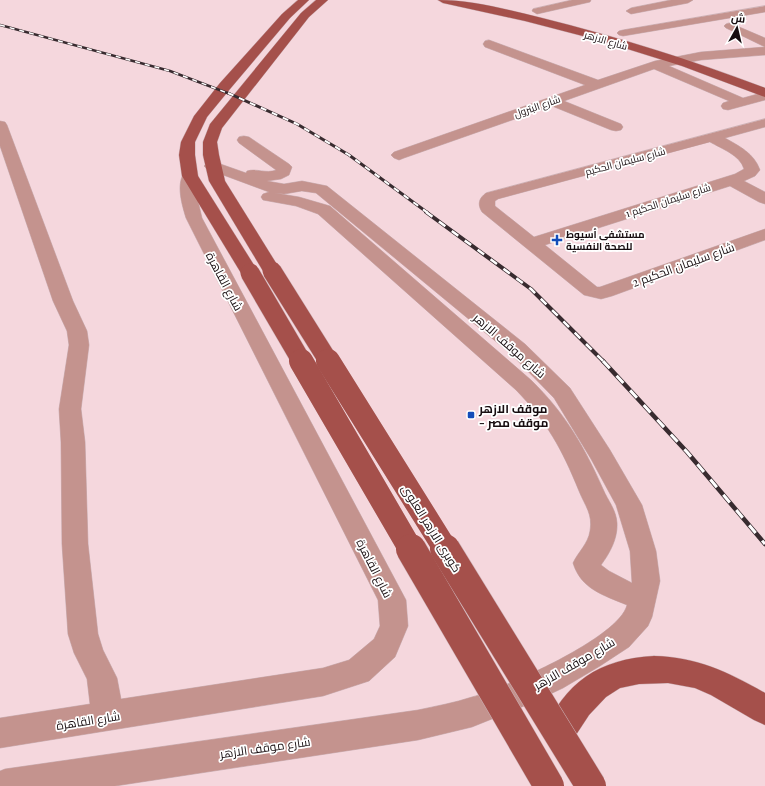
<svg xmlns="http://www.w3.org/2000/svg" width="765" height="786" viewBox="0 0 765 786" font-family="'Playfair Display',Cairo,serif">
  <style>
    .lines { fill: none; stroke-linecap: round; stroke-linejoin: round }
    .minor-casing { stroke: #cdb3b8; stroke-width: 1 }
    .major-casing { stroke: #cdb3b8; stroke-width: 1 }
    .minor { fill: #c4938e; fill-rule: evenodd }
    .major { fill: #a5504b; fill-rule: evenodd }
    .rail-far3-casing { stroke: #382b2f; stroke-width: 2.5 }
    .rail-far2-casing { stroke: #382b2f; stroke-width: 3 }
    .rail-far1-casing { stroke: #382b2f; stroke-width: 4 }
    .rail-casing { stroke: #382b2f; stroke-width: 4.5 }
    .rail-far3 { stroke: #fff; stroke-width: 1.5; stroke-dasharray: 5; stroke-linecap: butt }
    .rail-far2 { stroke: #fff; stroke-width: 2; stroke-dasharray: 6; stroke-linecap: butt }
    .rail-far1 { stroke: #fff; stroke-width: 2.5; stroke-dasharray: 8; stroke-linecap: butt }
    .rail { stroke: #fff; stroke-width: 3; stroke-dasharray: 10; stroke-linecap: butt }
    .major-bridge-far2-casing { stroke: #cdb3b8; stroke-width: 20; stroke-linecap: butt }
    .major-bridge-far1-casing { stroke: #cdb3b8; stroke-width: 24; stroke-linecap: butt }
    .major-bridge-casing { stroke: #cdb3b8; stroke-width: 31; stroke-linecap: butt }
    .major-bridge-far2 { stroke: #a5504b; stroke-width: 19 }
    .major-bridge-far1 { stroke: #a5504b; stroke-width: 24 }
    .major-bridge { stroke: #a5504b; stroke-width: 30 }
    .poi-dot { fill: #134db9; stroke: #fff; stroke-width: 1.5 }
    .labels { text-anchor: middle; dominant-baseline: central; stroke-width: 3.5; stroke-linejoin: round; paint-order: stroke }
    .far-street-label { font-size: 10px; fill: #170d10; stroke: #fff }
    .far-poi-label { font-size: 10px; font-weight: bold; fill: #170d10; stroke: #fff; text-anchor: start }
    .street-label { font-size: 12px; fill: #170d10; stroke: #fff }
    .poi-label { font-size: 12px; font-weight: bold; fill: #170d10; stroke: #fff; text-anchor: start }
  </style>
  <rect width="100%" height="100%" fill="#f5d7dd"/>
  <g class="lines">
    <defs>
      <g id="minor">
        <path d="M572 0H591L590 2 537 14 532 11 533 9Z"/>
        <path d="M671 0H693L688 3 631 14 626 11 631 8Z"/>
        <path d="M765 6V12L623 36 619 35 617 33 619 31 623 30Z"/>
        <path d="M730 23 765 38V47L726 28 724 26 726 24Z"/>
        <path d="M489 40 598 80 655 61 701 52 765 47V55L701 60 669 66 743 98 765 92V100L728 110 723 109 721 106 723 103 729 101 654 69 564 101 621 124 623 127 621 130 616 131 611 130 552 106 404 158 399 160 394 158 391 155 394 152 585 85 485 47 483 44 485 41Z"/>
        <path d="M765 119V127L725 138C739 146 754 153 760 170L755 176 744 181 765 192V204L759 202 730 186 545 245 597 287H600L765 229V240L612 296 601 299 584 295 482 212C477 204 479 198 486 193ZM710 142C722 149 740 155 744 169L735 174 534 237 495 206V201L498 199Z"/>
        <path d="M0 121 5 122 7 125 73 301 87 331 89 345 81 409 85 442 88 544 98 634 103 650 117 678 121 699 323 668 349 660 374 639 380 626 378 600 186 218C182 205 176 185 184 173L190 171 196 173 198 176 197 197 202 218 406 600 408 626 395 657 369 681 323 696 0 748V718L90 704 87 679 74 653 68 634 62 544 61 442 59 409 69 345 67 331 53 301 0 146Z"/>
        <path d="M244 136 249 137 289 164 292 167 289 175 281 179 267 181 284 184 302 181 327 186 525 344 570 388 610 450 642 505 656 551 660 581 652 617 648 626 629 647 600 666 563 688 529 704 472 727 418 740 115 786H0V771L5 769 418 710C436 706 454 703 472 697 504 688 619 638 627 605 603 595 581 589 573 563 578 552 588 544 590 531 593 514 585 506 579 491 562 449 547 422 516 390L318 214 296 206 263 200 261 197 263 194 269 192 207 169 204 166 207 163 212 161 246 173 247 171C257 168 266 174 276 170L239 143 237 140 239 137ZM302 191 316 193 511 354 554 398 591 459 616 505 630 551 632 583 609 571 601 565C610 553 618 538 617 523 616 509 608 501 603 489 584 446 565 413 531 380L330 206 299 197 275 193 284 194Z"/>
      </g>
      <g id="major">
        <path d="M298 0H309L290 18 230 89 207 117 195 142V155L198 176 259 273 257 277 250 279 243 277 241 273 182 176 179 155 181 142 194 116 220 83 282 14Z"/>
        <path d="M316 0H328L309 17 222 128 217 142 219 155 225 181 281 271 279 275 272 277 265 275 263 271 209 181 203 155V142L210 124 301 13Z"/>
        <path d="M438 0C473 0 508 10 542 18 618 37 692 60 765 88V97L682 66 602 41 525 21 443 3Z"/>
        <path d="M654 656C697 657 728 672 765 693V725L754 720 711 695 695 688 668 683 639 684 620 688 606 697 589 715 570 744 559 748 548 744 543 733C565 682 599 659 654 656Z"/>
      </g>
    </defs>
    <use href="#minor" class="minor-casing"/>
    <use href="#major" class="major-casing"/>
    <use href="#minor" class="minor"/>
    <use href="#major" class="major"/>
    <defs>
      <path id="rail-far3" d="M0 25 170 71 230 94"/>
      <path id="rail-far2" d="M228 93 297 124 349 155 428 213"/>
      <path id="rail-far1" d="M426 212 531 289 604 362"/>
      <path id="rail" d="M603 361 687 452 765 544"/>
    </defs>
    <use href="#rail-far3" class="rail-far3-casing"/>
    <use href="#rail-far2" class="rail-far2-casing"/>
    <use href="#rail-far1" class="rail-far1-casing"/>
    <use href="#rail" class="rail-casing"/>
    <use href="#rail-far3" class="rail-far3"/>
    <use href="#rail-far2" class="rail-far2"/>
    <use href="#rail-far1" class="rail-far1"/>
    <use href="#rail" class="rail"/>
    <defs>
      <g id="major-bridge-far2">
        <path d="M272 271 329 362"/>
        <path d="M250 273 302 362"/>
      </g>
      <g id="major-bridge-far1">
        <path d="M301 361 411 550"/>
        <path d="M328 361 446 550"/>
      </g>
      <g id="major-bridge">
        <path d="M411 549 549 786"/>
        <path d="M445 549 591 786"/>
      </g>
    </defs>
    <use href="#major-bridge-far2" class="major-bridge-far2-casing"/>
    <use href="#major-bridge-far1" class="major-bridge-far1-casing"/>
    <use href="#major-bridge" class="major-bridge-casing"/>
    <use href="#major-bridge-far2" class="major-bridge-far2"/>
    <use href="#major-bridge-far1" class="major-bridge-far1"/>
    <use href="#major-bridge" class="major-bridge"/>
  </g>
  <g class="poi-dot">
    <path d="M555 234h4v4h4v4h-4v4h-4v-4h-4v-4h4z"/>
    <rect x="467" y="411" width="8" height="8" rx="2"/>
  </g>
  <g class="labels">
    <g class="far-street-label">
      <text transform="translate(606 40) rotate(16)">شارع الازهر</text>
      <text transform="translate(537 106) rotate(-19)">شارع البترول</text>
      <text transform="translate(625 161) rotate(-15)">شارع سليمان الحكيم</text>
      <text transform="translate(668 200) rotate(-18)">شارع سليمان الحكيم 1</text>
    </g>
    <g class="far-poi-label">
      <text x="566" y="234">مستشفى أسيوط<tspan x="566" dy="12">للصحة النفسية</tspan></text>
    </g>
    <g class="street-label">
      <text transform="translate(683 264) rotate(-20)">شارع سليمان الحكيم 2</text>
      <text transform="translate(225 281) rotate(62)">شارع القاهرة</text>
      <text transform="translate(510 345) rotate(41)">شارع موقف الازهر</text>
      <text transform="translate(432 528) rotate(58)">كوبرى الازهر العلوى</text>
      <text transform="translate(375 568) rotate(63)">شارع القاهرة</text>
      <text transform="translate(574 663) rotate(-30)">شارع موقف الازهر</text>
      <text transform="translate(88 720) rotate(-9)">شارع القاهرة</text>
      <text transform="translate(265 747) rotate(-8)">شارع موقف الازهر</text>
    </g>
    <g class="poi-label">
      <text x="479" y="408">موقف الازهر<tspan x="479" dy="14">- موقف مصر</tspan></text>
    </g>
  </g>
  <g transform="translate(737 28) rotate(8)" stroke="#ffffff" stroke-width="3" paint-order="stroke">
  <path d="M0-3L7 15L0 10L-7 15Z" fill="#170d10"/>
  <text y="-6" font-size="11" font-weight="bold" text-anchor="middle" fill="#170d10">ش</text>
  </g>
</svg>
